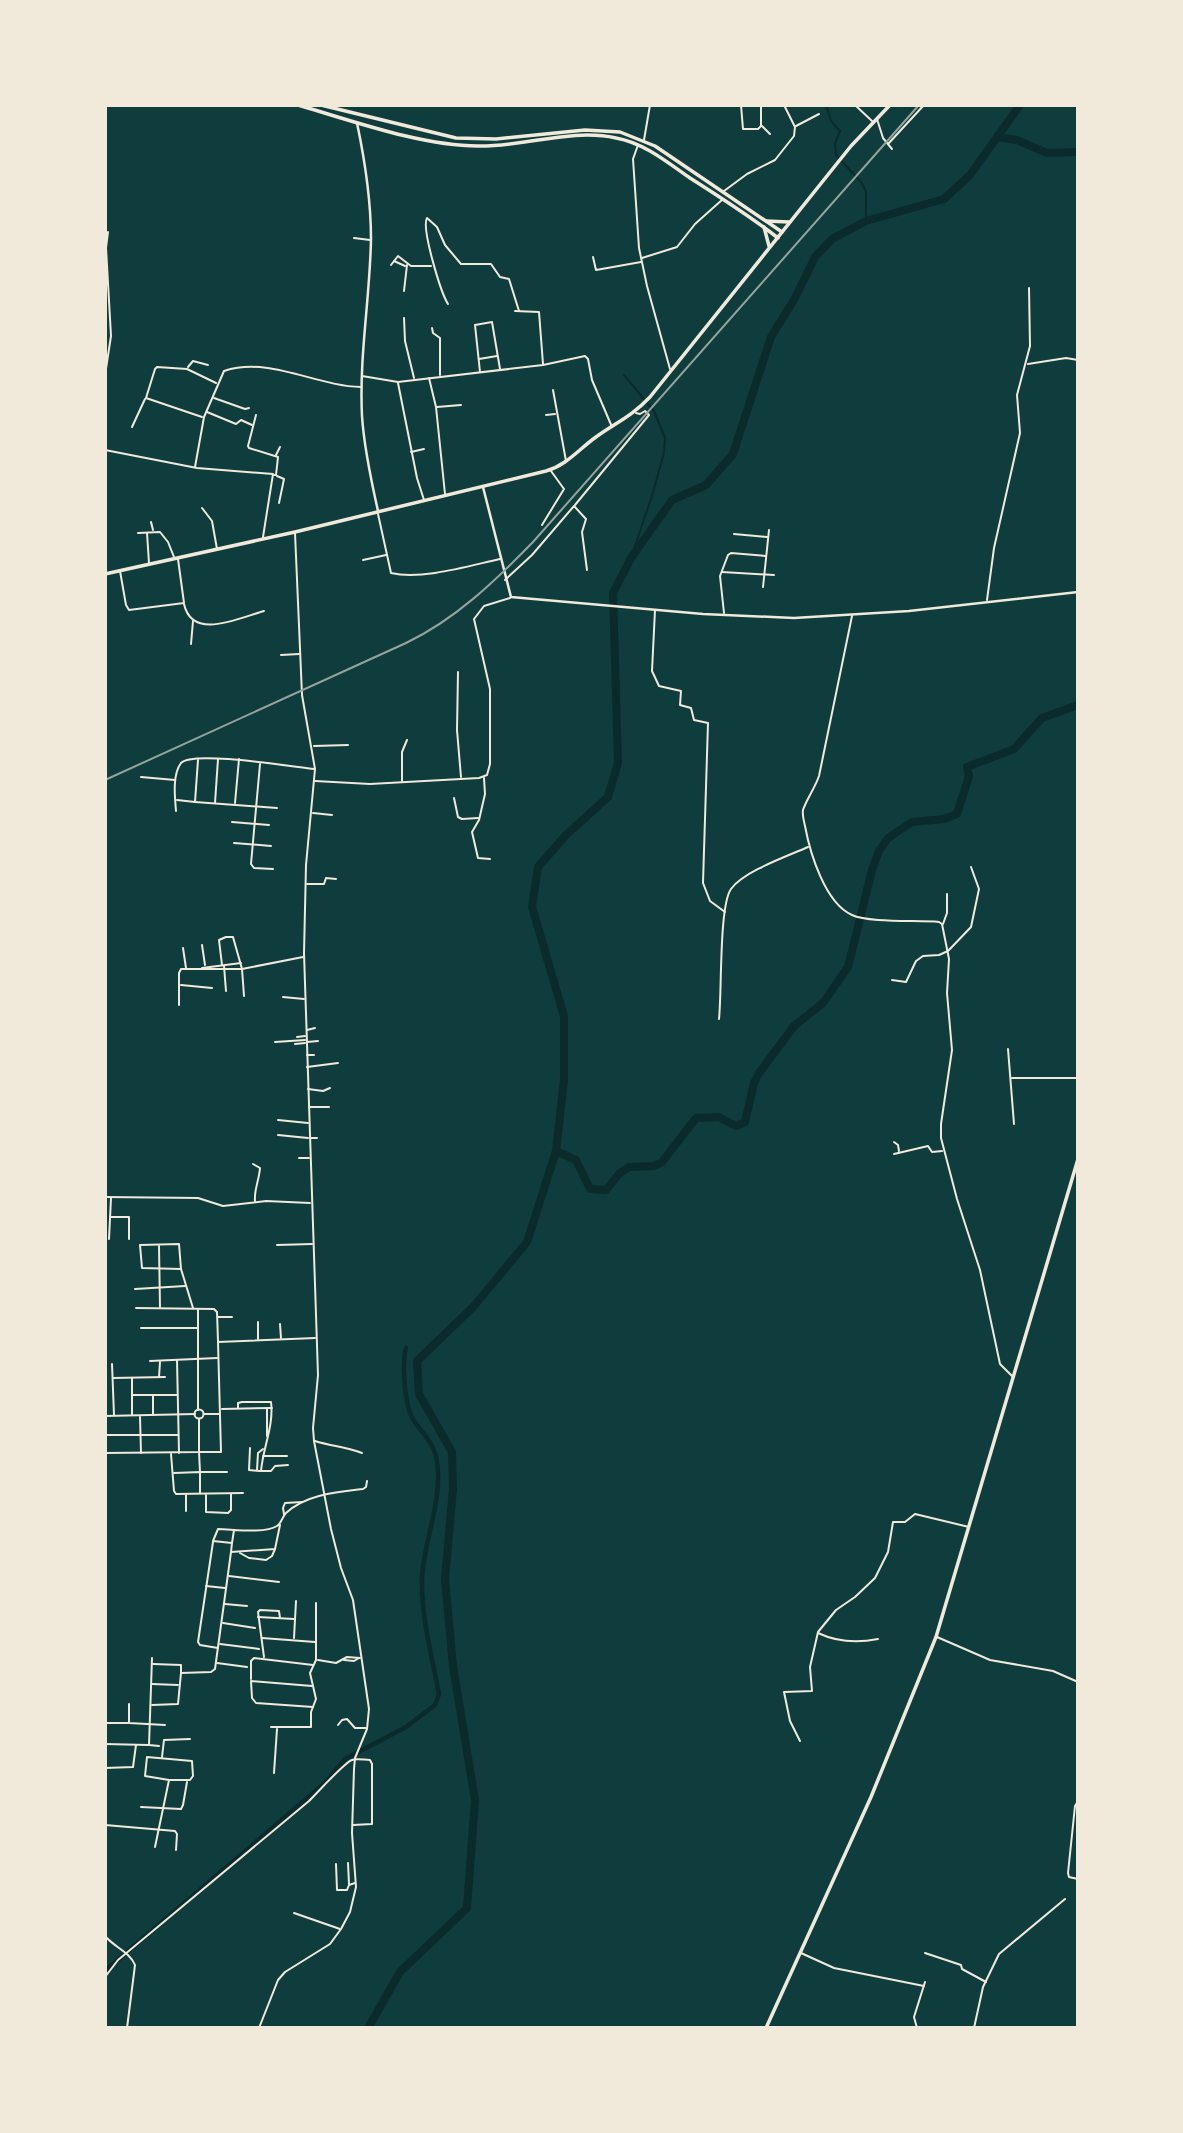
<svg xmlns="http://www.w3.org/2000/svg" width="1183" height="2133" viewBox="0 0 1183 2133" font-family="Merriweather,serif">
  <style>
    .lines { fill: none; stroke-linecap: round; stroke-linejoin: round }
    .stream { stroke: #0a2a2b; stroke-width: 2 }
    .canal { stroke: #0a2a2b; stroke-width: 4.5 }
    .river { stroke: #0a2a2b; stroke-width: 8 }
    .minor { stroke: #f1e9da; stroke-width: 2 }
    .tertiary { stroke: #f1e9da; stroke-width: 2.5 }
    .primary { stroke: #f1e9da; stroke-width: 3.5 }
    .trunk { stroke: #f1e9da; stroke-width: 3.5 }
    .rail { stroke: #97a49c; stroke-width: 2 }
  </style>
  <rect width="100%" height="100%" fill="#0f3d3e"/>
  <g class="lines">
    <g class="stream">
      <path d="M826 105 831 121 840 131 835 143 836 155 862 183 866 192V221"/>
      <path d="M624 375 654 411 665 438 664 453 652 496 631 558"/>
    </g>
    <path class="canal" d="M105 1971 326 1782 345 1759 406 1727 435 1705 439 1694C432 1657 421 1617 422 1578 424 1539 443 1500 437 1462 435 1444 423 1434 414 1421 404 1406 402 1364 406 1348"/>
    <g class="river">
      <path d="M997 137 1017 140 1047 153 1078 152"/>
      <path d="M556 1151 576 1160 590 1189 606 1190 620 1173 629 1167 654 1166 662 1162 696 1118 719 1117 736 1126 745 1122 754 1083 759 1073 794 1026 823 1003 848 967 872 870 879 851 888 838 912 822 944 819 957 814 969 776 967 767 1014 749 1042 718 1078 705"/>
      <path d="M368 2028 400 1972 467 1908 475 1800 453 1666 445 1579 453 1489 452 1452 419 1394 417 1361 474 1306 527 1242 556 1151 564 1080V1016L532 907 538 867 566 835 608 797 618 763 613 593 631 558 672 500 706 485 733 454 771 337 795 298 815 257 832 239 866 221 944 199 970 175 1020 105"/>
    </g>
    <g class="minor">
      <path d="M741 105 743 129H758L761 126V105"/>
      <path d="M855 105 872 121"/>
      <path d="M877 119 883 138 892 149"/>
      <path d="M762 126 770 134"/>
      <path d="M796 126 819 114"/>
      <path d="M644 140 650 105"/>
      <path d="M888 144 924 105"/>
      <path d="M638 145 633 159 639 248 647 286 670 369"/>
      <path d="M724 191 747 174 775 160 794 136 795 127 784 105"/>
      <path d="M354 238 370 240"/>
      <path d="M593 257 596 270 641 262"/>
      <path d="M642 258 677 247 695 224 723 199"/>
      <path d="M394 261 405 266"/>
      <path d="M391 265 398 256 411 266H431"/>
      <path d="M404 291 407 265"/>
      <path d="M448 304C441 293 421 228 427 218L437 227 445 245 461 264H491L500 277 509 279 519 311"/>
      <path d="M515 311 539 312 543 364"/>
      <path d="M404 318 405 341 414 378"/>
      <path d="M432 328 433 333 440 338V375"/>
      <path d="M479 359 497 356"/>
      <path d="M1028 364 1066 358 1078 360"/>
      <path d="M188 367 193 361 208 365"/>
      <path d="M480 372 475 325 492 322 500 369"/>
      <path d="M105 375 111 336 106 248 108 232"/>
      <path d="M362 376 398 382 543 365 585 356 588 359 592 380 612 427"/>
      <path d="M429 378 436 407 445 494"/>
      <path d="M398 383 417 478 424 500"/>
      <path d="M553 390 566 461"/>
      <path d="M214 398 245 409 249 408"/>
      <path d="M437 407 461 405"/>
      <path d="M207 412 236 424 241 420 252 425"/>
      <path d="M256 415 248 446 249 448 278 457 276 475H274"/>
      <path d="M546 415 555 414"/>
      <path d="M202 417 146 398 155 369 157 367 187 369 216 383"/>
      <path d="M132 427 145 399"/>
      <path d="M105 450 197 468 273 474 263 537"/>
      <path d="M411 452 424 449"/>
      <path d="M276 455 280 447"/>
      <path d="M195 467 204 417 224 371C270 356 315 386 361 387"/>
      <path d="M277 476 284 479 279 503"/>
      <path d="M575 505 649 415 645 411 640 414 636 413"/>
      <path d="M202 508 212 521 217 549"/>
      <path d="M378 514 391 573C422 580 468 566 500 559"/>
      <path d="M151 522 153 530"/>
      <path d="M542 525 564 489 551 471"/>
      <path d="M138 533 160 532 168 542 174 557"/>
      <path d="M147 533 149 563"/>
      <path d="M734 534 767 537"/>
      <path d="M363 560 386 555"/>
      <path d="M120 571 126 605 129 610 184 603 178 559"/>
      <path d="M722 572 774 575"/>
      <path d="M505 580 532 555 574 506 586 519 582 532 587 570"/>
      <path d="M763 587 769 530"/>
      <path d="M987 600 994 548 1020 433 1017 395 1030 346 1029 288"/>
      <path d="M184 604C192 641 239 618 264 611"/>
      <path d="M105 610V615"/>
      <path d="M655 610 652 671 659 686 681 691 680 705 691 708 694 720 708 723 703 883 710 901 725 912"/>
      <path d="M724 613 720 576 728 555 731 553 766 556"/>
      <path d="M852 616 819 776C815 788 806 800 803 810 802 815 804 821 805 826 810 853 825 903 852 915 869 923 918 920 939 922L942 924 949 959 947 993 952 1050 941 1124V1138L957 1199 980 1270 1000 1364 1012 1376"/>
      <path d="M191 644 193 621"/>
      <path d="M281 655 299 654"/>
      <path d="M458 672 457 730 461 777"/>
      <path d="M314 746 348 745"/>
      <path d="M260 764 251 864 254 868 273 869"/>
      <path d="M141 777 175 780"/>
      <path d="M484 778 485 794 479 820 472 832 478 858 490 859"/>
      <path d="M315 781 370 784 479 778 487 775 490 764V689L474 619 484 606 510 598"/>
      <path d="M402 781V752L407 740"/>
      <path d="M454 798 458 817 462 819 478 818"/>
      <path d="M177 800 195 802 198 760"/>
      <path d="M195 802 277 808"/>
      <path d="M215 803 218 759"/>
      <path d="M235 803 239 759"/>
      <path d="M176 811C175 798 172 775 181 763 192 750 294 767 314 769"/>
      <path d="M313 813 332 815"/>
      <path d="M232 822 269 825"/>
      <path d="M234 843 271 846"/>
      <path d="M307 884H324L326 878 336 879"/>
      <path d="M943 924 947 913V894"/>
      <path d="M202 945 205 965"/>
      <path d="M183 948 186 968"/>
      <path d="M222 965 219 940 226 937H233L242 969 244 996"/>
      <path d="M224 966 226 991"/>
      <path d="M202 968 241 963"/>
      <path d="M892 980 906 982 916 961 923 956 939 955 948 951 971 927 979 889 971 867"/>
      <path d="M181 985 212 988"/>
      <path d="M283 997 304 999"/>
      <path d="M179 1005V973L181 969H242L303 957"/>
      <path d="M719 1019C722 991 719 906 731 889 744 871 788 856 808 847"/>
      <path d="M307 1030 315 1028"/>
      <path d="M297 1037 305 1036"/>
      <path d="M275 1042 305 1040"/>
      <path d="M307 1042 318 1041"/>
      <path d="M295 1044 305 1043"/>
      <path d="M1008 1049 1014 1124"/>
      <path d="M307 1055H314"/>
      <path d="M307 1067 338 1063"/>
      <path d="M1012 1078H1078"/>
      <path d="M308 1089 323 1091 330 1088"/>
      <path d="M309 1107H329"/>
      <path d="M278 1120 308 1123"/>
      <path d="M278 1135 308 1138"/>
      <path d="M310 1138H317"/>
      <path d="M894 1142 898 1145 899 1151"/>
      <path d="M894 1154 928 1146 932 1152 942 1151"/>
      <path d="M299 1158H309"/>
      <path d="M253 1164 260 1168C259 1181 254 1189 255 1201"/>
      <path d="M105 1197 198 1198 223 1206 266 1201 310 1203"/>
      <path d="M110 1217H129V1239"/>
      <path d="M109 1239 111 1198"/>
      <path d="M277 1245 312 1244"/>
      <path d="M159 1246 160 1307"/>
      <path d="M181 1269 142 1268 140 1245 179 1244 181 1269 193 1308"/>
      <path d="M135 1289 185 1286"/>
      <path d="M136 1308 214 1309 217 1312 218 1341"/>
      <path d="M218 1317H232"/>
      <path d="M280 1324 281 1338"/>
      <path d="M141 1328H197"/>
      <path d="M258 1339V1322"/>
      <path d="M177 1360 179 1453"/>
      <path d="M150 1361 217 1358"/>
      <path d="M112 1364 114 1415"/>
      <path d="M159 1377 160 1362"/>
      <path d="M113 1378 165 1377"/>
      <path d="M132 1378V1415"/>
      <path d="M132 1395H177"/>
      <path d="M153 1396V1415"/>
      <path d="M238 1408V1403L242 1402H271C274 1426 263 1447 261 1471H271L275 1466 288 1465"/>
      <path d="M267 1408V1436"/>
      <path d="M222 1409 272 1408"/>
      <circle cx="199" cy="1414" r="4.5"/>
      <path d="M198 1410V1310"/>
      <path d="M204 1414H219"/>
      <path d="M105 1416 195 1414"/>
      <path d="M140 1417 141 1453"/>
      <path d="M105 1435H178"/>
      <path d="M315 1441C331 1446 346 1447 362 1453"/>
      <path d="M250 1448 249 1470 260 1471"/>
      <path d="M105 1453 199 1452V1419"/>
      <path d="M171 1454 174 1491 176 1494 243 1493"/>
      <path d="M263 1456H287"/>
      <path d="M257 1470 258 1453 263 1449"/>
      <path d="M227 1472H200L199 1452H221L218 1342 315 1338"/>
      <path d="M174 1473 200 1472V1493"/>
      <path d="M206 1495V1512L228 1513 231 1510V1494"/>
      <path d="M186 1511V1495"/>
      <path d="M284 1514 283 1508 285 1503 302 1502"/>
      <path d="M234 1530 232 1543 213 1541 218 1529C232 1529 264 1534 277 1526 282 1523 282 1517 286 1513 306 1494 338 1492 363 1489L366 1487 367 1481"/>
      <path d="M213 1542 198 1642 200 1645 218 1648"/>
      <path d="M232 1543 231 1552 275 1549 280 1525"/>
      <path d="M240 1553 249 1558 266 1560 272 1556 275 1549"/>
      <path d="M229 1576 279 1582"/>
      <path d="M206 1586 225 1588"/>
      <path d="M225 1604 247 1606"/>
      <path d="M258 1617 294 1619"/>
      <path d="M223 1623 255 1628"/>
      <path d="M818 1633C837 1642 858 1643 878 1639"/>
      <path d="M937 1637 990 1660 1053 1671 1078 1682"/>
      <path d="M262 1638 315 1642"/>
      <path d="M294 1638 296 1601"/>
      <path d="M220 1644 259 1649"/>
      <path d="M264 1657 258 1612 260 1610 279 1611 280 1618"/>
      <path d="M152 1658 149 1745 159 1746"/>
      <path d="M318 1660 336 1663 347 1657 360 1658"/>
      <path d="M344 1660 354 1661 359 1658"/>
      <path d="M217 1663 247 1667"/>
      <path d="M153 1664 181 1665V1673L211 1672 215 1669 231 1552"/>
      <path d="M251 1679V1661L254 1658 313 1665"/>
      <path d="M152 1684 178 1685"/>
      <path d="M312 1686 251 1681 252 1698 256 1703 313 1707"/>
      <path d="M129 1704V1723L165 1725"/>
      <path d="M152 1705 178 1704 181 1673"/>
      <path d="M105 1723H128"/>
      <path d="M338 1725 342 1720 347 1719 355 1728H366"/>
      <path d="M271 1727H311V1712L316 1699 310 1673 316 1660V1603"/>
      <path d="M800 1741 790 1721 784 1692 812 1691 810 1667 818 1632 836 1610 855 1597 875 1578 888 1552 893 1522H905L915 1514 969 1527"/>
      <path d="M105 1744 148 1745"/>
      <path d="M162 1757 164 1740 190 1739"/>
      <path d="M105 1768 133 1767 136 1745"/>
      <path d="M274 1773 277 1729"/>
      <path d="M1078 1801 1075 1806 1068 1873 1069 1877 1078 1879"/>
      <path d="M141 1807 181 1809 183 1805 187 1782"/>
      <path d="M105 1825 175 1831 177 1834 176 1850"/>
      <path d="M155 1847 169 1780 145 1776 147 1757 192 1761 193 1776 190 1780H169"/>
      <path d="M348 1863 349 1884"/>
      <path d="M336 1864 337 1890H347L349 1885 355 1883"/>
      <path d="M294 1913 340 1929"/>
      <path d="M105 1936C114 1947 130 1952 135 1965L127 2028"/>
      <path d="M801 1953 834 1968 924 1986"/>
      <path d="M925 1953 961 1965 962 1969 986 1982"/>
      <path d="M105 1977 118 1960 309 1801C317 1793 345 1762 352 1760 357 1758 364 1760 370 1760L372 1764V1824L353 1825"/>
      <path d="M259 2028 278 1980 285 1972 330 1944 341 1929 350 1912 356 1887 352 1833 354 1769 355 1758 367 1729 369 1709 353 1600 341 1568 331 1529 314 1441 313 1428 318 1375 304 953 306 865 315 769 302 695 295 533"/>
      <path d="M917 2028 914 2017 925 1982"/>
      <path d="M974 2028 983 1987 999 1954 1065 1899"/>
    </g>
    <g class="tertiary">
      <path d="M357 123C365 161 371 200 371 239 370 298 359 356 362 416 364 447 371 480 378 511"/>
      <path d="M483 487 511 597 703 614 794 618 909 611 1078 592"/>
    </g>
    <g class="primary">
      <path d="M298 105C353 121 422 146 478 146 524 147 571 128 616 138 644 143 667 162 690 178 720 197 750 216 778 238"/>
      <path d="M321 105 456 138 496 139 585 130 620 132 655 146 782 232"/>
    </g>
    <g class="trunk">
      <path d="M766 221 789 222"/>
      <path d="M764 227 769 246"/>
      <path d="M105 574 295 532 546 471C567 465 579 449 596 437 617 422 631 417 650 397L851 146 890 105"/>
      <path d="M766 2028 871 1797 936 1637 1078 1159"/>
    </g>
    <path class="rail" d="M105 780 406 643C456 619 495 581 533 542L919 105"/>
  </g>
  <rect width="1183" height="2133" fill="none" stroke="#f1e9da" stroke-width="214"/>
</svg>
